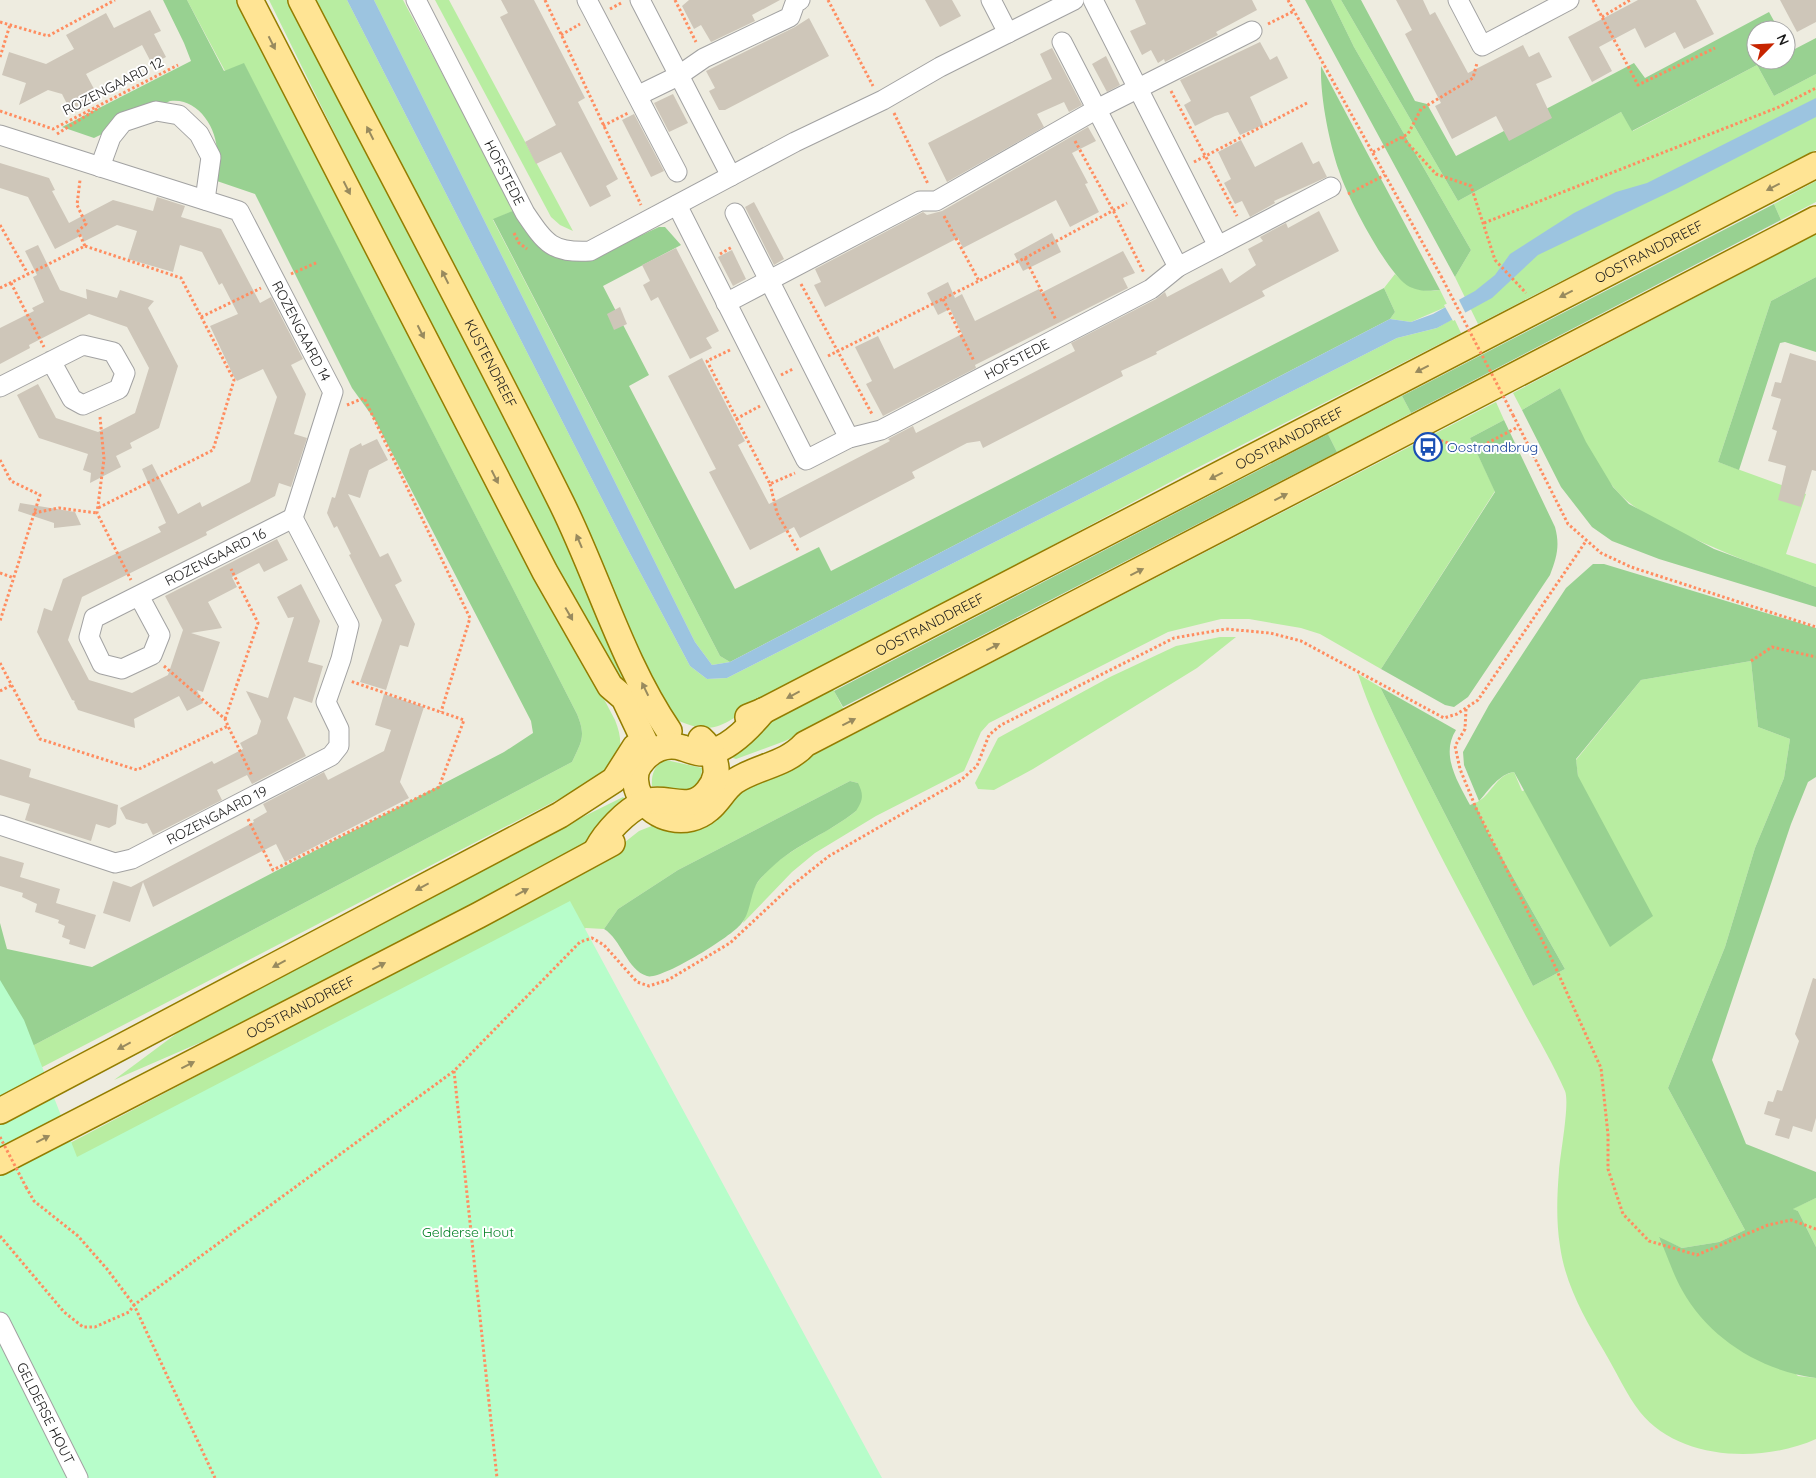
<svg xmlns="http://www.w3.org/2000/svg" width="1816" height="1478" viewBox="0 0 1816 1478" font-family="Quicksand,sans-serif">
  <style>
    .grass { fill: #b8eda1 }
    .forest { fill: #98d191 }
    .park { fill: #b7fdca }
    .water { fill: #9cc4e0 }
    .pier { fill: #eeece0 }
    .building { fill: #cec6b9 }
    .lines { fill: none; stroke-linecap: round; stroke-linejoin: round }
    .minor-casing { stroke: #a2a2a2; stroke-width: 21 }
    .major-casing { stroke: #937d00; stroke-width: 28 }
    .path { stroke: #ff8d60; stroke-width: 3; stroke-dasharray: 2.5 2.5; stroke-linecap: butt }
    .minor { stroke: #fff; stroke-width: 19 }
    .major { stroke: #ffe494; stroke-width: 25 }
    .path-bridge { stroke: #ff8d60; stroke-width: 3; stroke-dasharray: 2.5 2.5; stroke-linecap: butt }
    .oneway { fill: #988a5e }
    .labels { text-anchor: middle; dominant-baseline: central; stroke-width: 4; stroke-linejoin: round; paint-order: stroke }
    .street-label { font-size: 14px; fill: #1b1b1b; stroke: #fff }
    .transit-label { font-size: 14px; fill: #164399; stroke: #fff; text-anchor: start }
    .park-label { font-size: 14px; fill: #038024; stroke: #fff }
  </style>
  <rect width="100%" height="100%" fill="#eeece0"/>
  <g class="grass">
    <path d="M187 0H236L615 720C630 757 611 769 582 787L0 1089V1063L572 762C582 741 586 736 577 714L244 64 225 71Z"/>
    <path d="M269 0H291L578 557 643 724 605 650 555 567 397 260Z"/>
    <path d="M315 0H347L625 544 690 666 707 679 727 678 1397 338 1437 328 1454 318 1461 333 1191 471 756 704C721 726 712 738 671 717L451 261Z"/>
    <path d="M374 0H403L515 210 493 220 720 656 730 662 712 665 695 642Z"/>
    <path d="M435 0H449L573 231 560 225 551 217Z"/>
    <path d="M1331 0H1341L1458 201 1621 112 1633 131 1757 65 1774 96 1816 74V150L1478 324 1455 277 1471 250 1354 47Z"/>
    <path d="M1816 181V202L1781 220 1774 204Z"/>
    <path d="M1816 234V277L1771 301 1718 462 1806 494 1786 554 1816 564V587C1769 570 1723 553 1678 531 1655 519 1632 509 1615 489 1594 464 1573 418 1560 388L1522 410 1513 393Z"/>
    <path d="M1395 274C1409 288 1420 293 1440 290L1448 306 1411 322 1390 319 1395 312 1384 288Z"/>
    <path d="M1402 396 1411 413 1337 452 1328 434Z"/>
    <path d="M1496 402 1504 420 1470 438 1495 491 1381 669 1320 634 1301 628 1249 619H1221L1168 632 989 723 981 732 964 771 876 816 815 853 792 872 743 923C747 911 750 894 757 883 782 849 824 837 856 811L858 783 850 781 678 870 618 909 604 929 586 928 49 1190 34 1162 592 868 639 831 735 793 794 765Z"/>
    <path d="M1220 637H1236L1197 668 1033 769 994 790 978 789 975 783 998 738 1110 677 1176 646Z"/>
    <path d="M1751 661 1758 727 1790 739 1784 778 1755 848 1725 947 1668 1088 1745 1230 1719 1242 1682 1248 1659 1238 1798 1376 1816 1378V1439C1763 1463 1679 1461 1640 1412 1626 1394 1616 1371 1604 1351 1585 1319 1565 1284 1560 1246 1556 1221 1557 1195 1559 1171 1560 1155 1570 1103 1565 1091 1552 1061 1534 1032 1519 1003 1480 929 1439 856 1403 780 1387 745 1370 711 1358 674L1380 687 1533 986 1565 969 1488 833 1475 803C1491 797 1495 775 1514 772L1522 791 1578 776 1576 760 1641 680Z"/>
    <path d="M832 687 845 712 785 741 736 759 730 757 778 714Z"/>
    <path d="M666 760 702 768C700 802 672 786 652 786 651 774 655 764 666 760Z"/>
    <path d="M623 797 630 804 579 849 250 1021 114 1080 184 1028 494 861Z"/>
    <path d="M1816 1198V1247L1798 1211 1792 1209Z"/>
  </g>
  <g class="forest">
    <path d="M163 0H187L224 71 244 63 577 714C586 736 582 741 572 762L0 1063V923L7 949 92 967 504 752 533 733 531 721 375 420 352 388 255 194 214 180C215 171 217 161 217 152 217 127 197 97 170 101L94 138 62 127 191 61 184 43Z"/>
    <path d="M1305 0H1331L1354 47 1471 250 1455 277Z"/>
    <path d="M1341 0H1361L1415 101 1427 104 1456 156 1634 63 1645 78 1769 12 1779 30H1756V60H1786V42L1791 51 1816 38V74L1774 96 1757 65 1632 131 1621 112 1458 201Z"/>
    <path d="M1321 66 1440 290C1429 291 1421 292 1410 287 1389 278 1346 194 1339 171 1329 142 1320 96 1321 66Z"/>
    <path d="M1774 204 1781 220 1411 413 1402 396Z"/>
    <path d="M515 210 531 236 605 252 659 227H665L681 245 603 286 649 375 629 386 735 589 819 547 831 571 1384 288 1395 312 1390 319 730 662 720 656 493 219Z"/>
    <path d="M1816 277V352L1785 342 1780 343 1739 470 1718 462 1771 301Z"/>
    <path d="M1560 388 1586 442 1613 487 1629 504 1714 549 1816 587V607L1659 559 1612 541 1592 527 1561 487 1522 410Z"/>
    <path d="M1504 420 1555 527C1560 545 1557 557 1550 575L1468 697 1454 707 1445 705 1381 669 1495 492 1470 438Z"/>
    <path d="M1328 434 1337 452 843 707 834 691Z"/>
    <path d="M1593 564H1604L1816 628V777L1808 782 1791 824 1712 1060 1746 1144 1816 1172V1198L1793 1209 1798 1211 1816 1247V1378C1762 1371 1709 1339 1682 1290 1673 1274 1667 1255 1659 1237L1682 1248 1719 1242 1745 1230 1668 1088 1725 947 1755 848 1784 778 1790 739 1758 727 1751 661 1641 680 1576 759 1578 776 1653 916 1610 947 1514 772C1499 774 1489 790 1479 801L1464 765 1463 752 1489 705 1566 588Z"/>
    <path d="M1380 687 1456 730C1440 755 1458 782 1470 805L1475 803 1488 833 1565 969 1533 986Z"/>
    <path d="M850 781 858 783C864 795 863 800 856 811 829 833 796 844 771 868 766 873 759 879 756 885 750 897 750 914 741 924 731 937 660 981 647 976 627 970 621 939 604 929L618 909 678 870Z"/>
  </g>
  <path class="park" d="M570 901 882 1478H0V980L24 1020 77 1157Z"/>
  <path class="water" d="M347 0H374L695 642 712 665 730 662 1390 319 1411 322 1433 314 1475 291 1495 275 1510 254 1574 213 1616 192 1647 183 1816 98V117L1678 188 1538 255 1492 298 1437 328 1397 338 727 678 707 679 690 666 625 544Z"/>
  <path class="pier" d="M1458 298 1466 314 1453 321 1444 305Z"/>
  <g class="building">
    <path d="M501 0H534L585 98 578 102 618 179 606 186 611 196 590 207 561 152 536 164 525 142 556 125 500 17 508 13Z"/>
    <path d="M689 0H780L752 15 755 21 711 42 701 25 694 29 682 6Z"/>
    <path d="M925 0H952L961 16 940 27Z"/>
    <path d="M1135 0H1252L1257 10 1216 32 1218 35 1165 62 1164 59 1158 63 1151 50 1142 55 1130 31 1146 24Z"/>
    <path d="M1396 0H1423L1430 15 1435 12 1468 73 1523 45 1529 57 1539 52 1552 77 1536 84 1552 118 1509 141 1496 116 1452 139 1435 106 1441 103 1405 34 1412 30Z"/>
    <path d="M1638 0H1696L1714 34 1684 49 1675 32 1645 48 1635 28 1599 47 1612 71 1592 82 1568 37Z"/>
    <path d="M1780 0H1816V22L1797 32Z"/>
    <path d="M150 10 161 31 154 34 166 57 152 64 142 45 86 74 100 100 72 114 62 94 48 90 19 105 26 83 2 75 9 52 46 64 74 49 66 35 106 13 114 28Z"/>
    <path d="M809 18 829 56 725 110H719L709 91 715 88 706 71 795 27Z"/>
    <path d="M1260 42 1270 60 1277 56 1288 78 1250 97 1263 125 1240 135 1228 112 1215 116 1195 126 1184 105 1191 101 1180 80Z"/>
    <path d="M1052 48 1082 105 1069 112 1064 102 1037 114 1044 127 947 182 928 143 1052 79 1040 54Z"/>
    <path d="M1106 56 1120 85 1107 92 1092 64Z"/>
    <path d="M673 94 688 123 669 132 654 103Z"/>
    <path d="M634 114 664 171 651 177 622 120Z"/>
    <path d="M1088 127 1096 141 1072 153 1088 183 1085 184 1099 212 1070 227 1056 200 963 248 958 238 825 307 814 285 821 282 815 269 923 212 927 215 942 211Z"/>
    <path d="M1241 140 1255 167 1302 142 1313 164 1319 161 1327 177 1274 201 1275 203 1250 217 1242 201 1235 204 1224 183 1231 179 1218 152Z"/>
    <path d="M0 163 49 178 55 190 52 191 69 223 113 200 153 211 157 197 185 206 181 217 221 229 260 303 271 297 303 359 291 365 306 394 294 434 307 438 291 487 279 483 275 496 206 532 207 535 193 542 82 597 68 640 89 680 132 693 168 675 183 630 165 596 277 539 288 560 264 572 259 563 232 577 237 587 208 602 222 628 191 633 220 642 203 692 197 690 203 703 187 711 179 696 134 719 135 728 78 710 74 702 75 701 72 700 37 632 44 608 52 611 63 579 161 532 158 527 166 523 142 469 152 464 178 514 200 502 202 507 250 482 277 397 263 369 237 381 234 377 210 326 238 314 222 283 219 285 202 252 180 245 173 272 128 259 137 231 117 225 83 242 82 235 55 249 28 197 0 188Z"/>
    <path d="M754 202 784 259 774 265 745 207Z"/>
    <path d="M1319 211 1339 251 1262 291 1265 296 1156 352 1157 354 1121 371 1123 376 983 448 980 441 967 443 912 472 915 478 800 538 794 527 750 550 709 472 716 469 668 376 702 358 745 441 738 445 769 504 890 441 888 439 913 426 916 433 1075 351 1071 343 1156 299 1165 292 1167 297 1222 268 1230 283 1256 265 1248 249 1263 241 1260 237 1286 223 1288 228Z"/>
    <path d="M1052 233 1061 252 1023 271 1014 254Z"/>
    <path d="M38 245 60 290 87 299 86 289 117 298 120 290 154 301 148 308 178 366 159 428 130 443 132 448 116 456 121 467 90 483 91 473 83 470 88 454 39 438 17 395 38 384 56 418 98 432 135 413 149 368 127 327 89 314 29 345 30 348 0 364V328L34 311 32 308 44 302 33 277 37 275 25 251Z"/>
    <path d="M676 248 719 331 706 338 712 348 690 359 658 297 651 301 643 285 650 281 642 265Z"/>
    <path d="M732 250 746 279 733 286 718 257Z"/>
    <path d="M1123 251 1135 273 1123 278 1128 288 975 365 976 368 883 416 866 384 872 381 855 347 878 336 894 369 962 334 950 309 938 315 927 293 948 282 955 298 962 294 975 321 1039 289 1041 293Z"/>
    <path d="M620 307 627 324 614 330 607 314Z"/>
    <path d="M1790 353 1816 361V471L1812 470 1801 507 1778 500 1786 466 1768 461 1777 431 1772 429 1781 399 1771 396 1775 382 1781 383Z"/>
    <path d="M377 439 388 460 369 470 360 498 348 494 380 557 388 553 402 581 395 585 415 624 408 647 400 645 386 690 360 682 382 620 349 555 351 554 337 526 334 528 327 513 332 497 335 498 350 449 361 443 362 446Z"/>
    <path d="M20 503 75 512 81 525 54 528V523L18 511Z"/>
    <path d="M301 584 320 621 308 662 323 666 312 703 294 697 287 718 306 756 252 784 247 775 217 790 222 800 153 835 147 823 143 824 126 819 120 808 212 761 214 764 243 749 240 743 257 734 261 721 246 691 268 698 294 617 288 618 277 597Z"/>
    <path d="M384 694 424 707 400 782 409 798 285 862 276 844 153 907 143 882 130 922 103 913 113 881 131 887 254 822 253 820 267 812 263 804 324 772 328 780 384 751 391 730 375 725Z"/>
    <path d="M0 759 31 769 29 777 118 805 116 824 109 828 96 824 91 841 25 820 30 804 0 795Z"/>
    <path d="M0 856 24 863 20 877 60 889 56 903 96 915 85 949 69 944 70 940 62 937 65 926 58 923 59 920 35 912 37 904 22 897 23 893 0 886Z"/>
    <path d="M1813 978 1816 979V1118L1812 1132 1793 1126 1789 1139 1775 1135 1780 1119 1764 1114 1768 1101 1773 1102 1777 1090 1782 1091 1799 1041 1795 1034Z"/>
  </g>
  <g class="lines">
    <defs>
      <g id="minor">
        <path id="s1" d="M416 0 525 213C546 244 552 253 590 251L795 142 883 100 940 67 1074 0"/>
        <path d="M587 0 677 172"/>
        <path d="M640 0 731 176"/>
        <path d="M991 0 1008 33"/>
        <path d="M1093 0 1218 246"/>
        <path d="M1458 0 1482 46 1569 0"/>
        <path d="M1062 42 1178 267"/>
        <path d="M639 95 678 76 704 58 790 17 795 3 800 0"/>
        <path id="s2" d="M0 135 239 211 333 392 293 518"/>
        <path d="M100 167 111 137 123 122 156 111 179 115 199 134 211 157 205 200"/>
        <path id="s3" d="M677 205 806 460 849 438 881 430 1151 289 1178 267 1331 187"/>
        <path d="M735 213 849 438"/>
        <path d="M726 303 920 201H936L1097 109 1252 31"/>
        <path d="M0 387 83 345 113 352 125 373 119 389 83 405 72 399 51 361"/>
        <path id="s4" d="M139 596 160 635 152 655 122 669 102 664 89 637 94 618 293 518"/>
        <path id="s5" d="M0 825 115 863 132 859 331 756 339 746V729L326 702 341 659 349 625 293 518"/>
        <path id="s6" d="M0 1322 78 1478"/>
      </g>
      <g id="major">
        <path d="M250 0 545 572 610 686 624 698 650 753"/>
        <path id="s7" d="M301 0C388 168 478 335 562 504 599 579 622 662 669 731"/>
        <path d="M763 711C749 728 727 751 705 753 697 754 690 750 683 748 666 742 650 750 640 764 633 773 635 787 640 796 654 820 687 828 709 809 719 801 724 789 735 781 758 766 786 765 805 744L1816 219"/>
        <path id="s8" d="M748 717 763 711 1816 165"/>
        <path d="M597 849C606 832 625 812 643 803 666 793 689 815 708 791 712 786 715 780 716 774 717 761 711 748 701 739"/>
        <path d="M0 1111 560 815 614 780 635 747"/>
        <path id="s9" d="M0 1162 479 915 612 843"/>
      </g>
    </defs>
    <use href="#minor" class="minor-casing"/>
    <use href="#major" class="major-casing"/>
    <g class="path">
      <path d="M545 0 641 205"/>
      <path d="M675 0 696 42"/>
      <path d="M828 0 873 86"/>
      <path d="M1288 0 1441 276"/>
      <path d="M1593 0 1638 85 1715 48"/>
      <path d="M610 9 623 2"/>
      <path d="M1602 17 1630 0"/>
      <path d="M0 22 48 36 115 0"/>
      <path d="M1268 24 1294 11"/>
      <path d="M561 35 580 24"/>
      <path d="M0 57 10 25"/>
      <path d="M1171 91 1237 216"/>
      <path d="M0 111 53 129 178 65"/>
      <path d="M894 113 928 184"/>
      <path d="M603 126 628 113"/>
      <path d="M57 134 100 107"/>
      <path d="M1402 137 1436 174 1471 186 1495 260 1526 293"/>
      <path d="M1075 141 1113 210 1144 273"/>
      <path d="M1373 152 1408 134 1421 109 1473 78 1477 63"/>
      <path d="M1194 162 1307 103"/>
      <path d="M1348 194 1385 175"/>
      <path d="M944 216 979 281"/>
      <path d="M1484 223 1779 107 1816 88"/>
      <path d="M0 225 28 274"/>
      <path d="M514 233 519 243 527 249"/>
      <path d="M85 246 181 278 234 380 213 450 98 508"/>
      <path d="M720 254 732 247"/>
      <path d="M1025 258 1056 320"/>
      <path d="M291 274 318 262"/>
      <path d="M11 283 44 347"/>
      <path d="M801 284 872 414"/>
      <path d="M0 288 85 246 78 231 86 224 77 205 80 180"/>
      <path d="M943 299 974 361"/>
      <path d="M201 317 261 288"/>
      <path d="M730 350 707 361 770 484 795 473"/>
      <path d="M828 356 1025 258 1127 203"/>
      <path d="M781 375 793 369"/>
      <path d="M347 405 364 398 470 618 441 712"/>
      <path d="M1513 415 1568 524 1601 553 1631 567 1816 627"/>
      <path d="M100 417 104 459 97 513 131 580"/>
      <path d="M736 419 760 406"/>
      <path d="M1436 439 1472 451 1518 427"/>
      <path d="M0 460 11 481 40 495 0 621"/>
      <path d="M770 484 777 513 799 552"/>
      <path d="M34 513 59 508 97 513"/>
      <path d="M0 573 14 578"/>
      <path d="M1751 661 1772 647 1816 657"/>
      <path d="M0 663 40 739 137 770 228 726 252 776"/>
      <path d="M164 666 225 719 228 726"/>
      <path d="M0 691 12 685"/>
      <path d="M1466 709 1465 729 1455 746 1460 769 1476 808 1553 962 1601 1068 1608 1135V1169L1623 1214 1649 1241 1697 1255 1768 1225 1791 1220 1816 1229"/>
      <path d="M225 719 258 623 231 569"/>
      <path d="M248 819 273 870 439 787 464 720 350 681"/>
      <path d="M454 1071 497 1478"/>
      <path d="M26 1187 34 1201 78 1236 107 1269 134 1305 215 1478"/>
      <path d="M0 1236 64 1312 83 1327H95L129 1312 134 1305 454 1071 580 942 592 938 604 945 637 982 649 986 668 980 730 943 790 887 829 856 961 780 977 766 989 735 1001 725 1174 638 1226 629 1270 633 1301 641 1444 718 1457 714 1478 700 1586 541"/>
    </g>
    <use href="#minor" class="minor"/>
    <use href="#major" class="major"/>
    <g class="path-bridge">
      <path d="M1441 276 1513 415"/>
      <path d="M0 1137 26 1187"/>
    </g>
  </g>
  <defs><path id="oneway-solid" d="M-6-.8H1V-3.2L6.5 0L1 3.2V.8H-6Z" transform="scale(1.25)"/></defs>
  <g class="oneway">
    <use href="#oneway-solid" transform="translate(272 43) rotate(63)"/>
    <use href="#oneway-solid" transform="translate(370 133) rotate(-117)"/>
    <use href="#oneway-solid" transform="translate(1773 187) rotate(153)"/>
    <use href="#oneway-solid" transform="translate(347 188) rotate(63)"/>
    <use href="#oneway-solid" transform="translate(445 277) rotate(-117)"/>
    <use href="#oneway-solid" transform="translate(1566 294) rotate(153)"/>
    <use href="#oneway-solid" transform="translate(421 332) rotate(63)"/>
    <use href="#oneway-solid" transform="translate(1422 369) rotate(153)"/>
    <use href="#oneway-solid" transform="translate(1216 476) rotate(153)"/>
    <use href="#oneway-solid" transform="translate(495 477) rotate(63)"/>
    <use href="#oneway-solid" transform="translate(1281 497) rotate(-27)"/>
    <use href="#oneway-solid" transform="translate(579 541) rotate(-113)"/>
    <use href="#oneway-solid" transform="translate(1137 572) rotate(-27)"/>
    <use href="#oneway-solid" transform="translate(569 614) rotate(60)"/>
    <use href="#oneway-solid" transform="translate(993 647) rotate(-27)"/>
    <use href="#oneway-solid" transform="translate(645 689) rotate(-116)"/>
    <use href="#oneway-solid" transform="translate(793 695) rotate(152)"/>
    <use href="#oneway-solid" transform="translate(849 722) rotate(-27)"/>
    <use href="#oneway-solid" transform="translate(422 887) rotate(152)"/>
    <use href="#oneway-solid" transform="translate(522 892) rotate(-28)"/>
    <use href="#oneway-solid" transform="translate(279 964) rotate(152)"/>
    <use href="#oneway-solid" transform="translate(379 966) rotate(-27)"/>
    <use href="#oneway-solid" transform="translate(124 1046) rotate(152)"/>
    <use href="#oneway-solid" transform="translate(188 1065) rotate(-27)"/>
    <use href="#oneway-solid" transform="translate(43 1139) rotate(-27)"/>
  </g>
  <defs>
    <symbol id="bus-ring" viewBox="-11 -11 22 22"><circle r="9.5" fill="#fff" stroke="#1a4fb4" stroke-width="1.5"/><path d="M-5-6H5V4H4V6H2V4H-2V6H-4V4H-5ZM-3.5-4V0h7V-4ZM-3.5 1.2v1.5H-2V1.2ZM2 1.2v1.5H3.5V1.2Z" fill="#1a4fb4"/></symbol>
  </defs>
  <g fill-rule="evenodd">
    <use href="#bus-ring" x="1412" y="431" width="32" height="32"/>
  </g>
  <g class="labels">
    <g class="street-label">
      <text transform="translate(113 86) rotate(-27)">ROZENGAARD 12</text>
      <text stroke="none"><textPath href="#s1" startOffset="194">HOFSTEDE</textPath></text>
      <text stroke="none"><textPath href="#s8" startOffset="1014">OOSTRANDDREEF</textPath></text>
      <text stroke="none"><textPath href="#s2" startOffset="386">ROZENGAARD 14</textPath></text>
      <text stroke="none"><textPath href="#s3" startOffset="520">HOFSTEDE</textPath></text>
      <text stroke="none"><textPath href="#s7" startOffset="410">KUSTENDREEF</textPath></text>
      <text stroke="none"><textPath href="#s8" startOffset="609">OOSTRANDDREEF</textPath></text>
      <text stroke="none"><textPath href="#s4" startOffset="305">ROZENGAARD 16</textPath></text>
      <text stroke="none"><textPath href="#s8" startOffset="204">OOSTRANDDREEF</textPath></text>
      <text stroke="none"><textPath href="#s5" startOffset="234">ROZENGAARD 19</textPath></text>
      <text stroke="none"><textPath href="#s9" startOffset="338">OOSTRANDDREEF</textPath></text>
      <text stroke="none"><textPath href="#s6" startOffset="102">GELDERSE HOUT</textPath></text>
    </g>
    <g class="transit-label">
      <text x="1447" y="447">Oostrandbrug</text>
    </g>
    <g class="park-label">
      <text x="468" y="1232">Gelderse Hout</text>
    </g>
  </g>
  <g transform="translate(1771 45) rotate(66)"><circle r="24" fill="#ffffff" stroke="#a4a4a4"/>
  <path d="M0-4L9 19L0 12L-9 19Z" fill="#c72400"/>
  <text y="-8" font-size="14" font-weight="bold" text-anchor="middle" fill="#1b1b1b">N</text>
  </g>
</svg>
